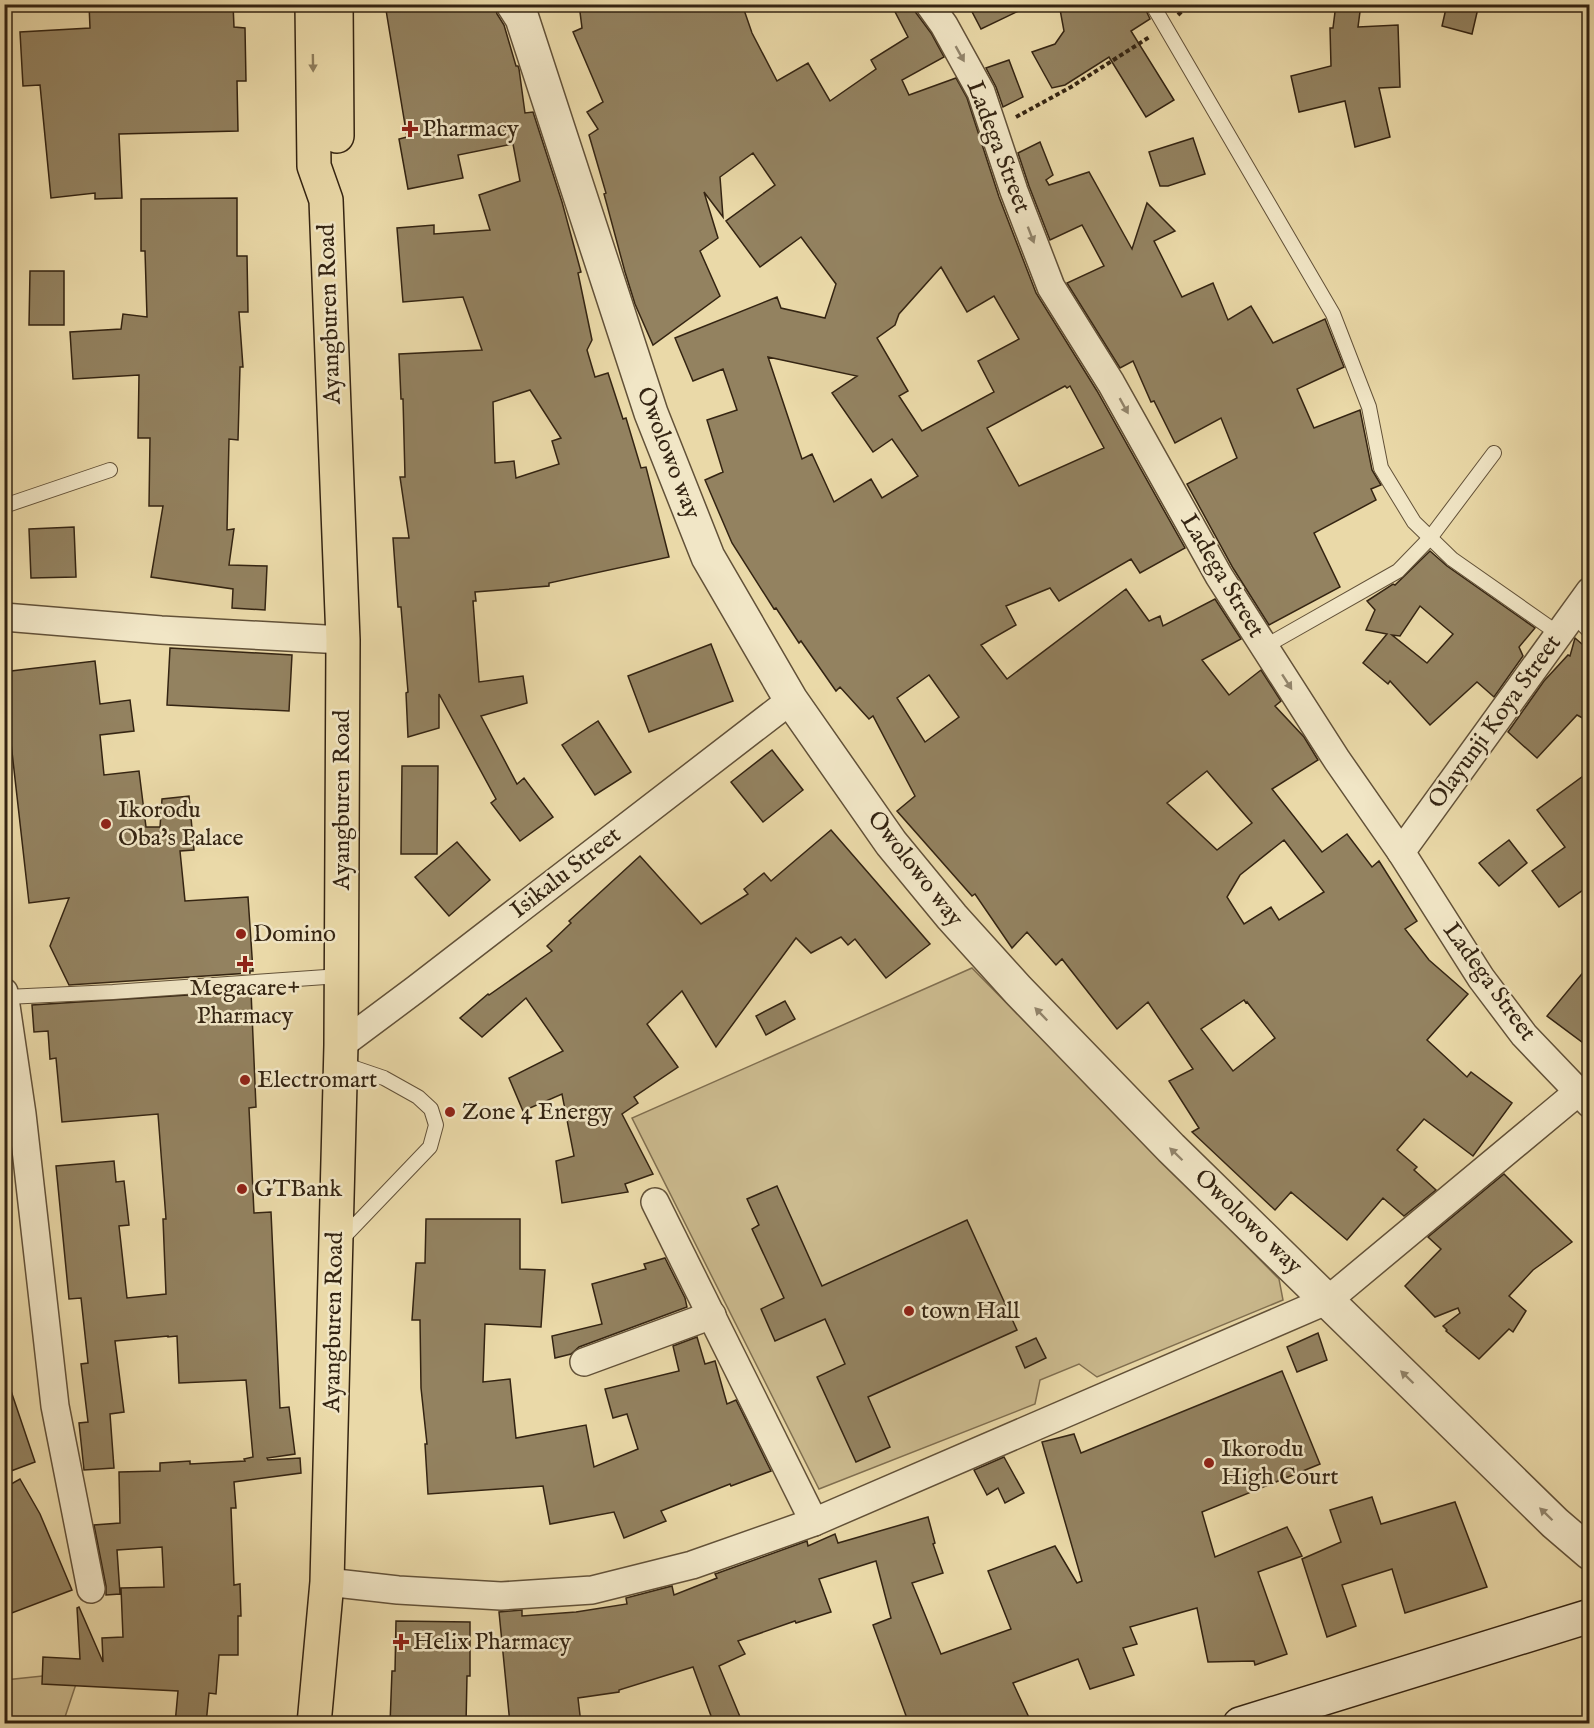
<svg xmlns="http://www.w3.org/2000/svg" width="1594" height="1728" viewBox="0 0 1594 1728" font-family="'IM FELL English',serif">
  <style>
    .green { fill: #cbba8e; stroke: #806f50; stroke-width: 1.5 }
    .building { fill: #938260; stroke: #342412; stroke-width: 1.5; fill-rule: evenodd }
    .lines { fill: none; stroke-linecap: round; stroke-linejoin: round }
    .service-casing { stroke: #625138; stroke-width: 16 }
    .minor-casing { stroke: #625138; stroke-width: 30 }
    .tertiary-casing { stroke: #625138; stroke-width: 36 }
    .secondary-casing { stroke: #342412; stroke-width: 36 }
    .primary-casing { stroke: #342412; stroke-width: 36 }
    .path { stroke: #342412; stroke-width: 4; stroke-dasharray: 4.5 3; stroke-linecap: butt }
    .service { stroke: #f1e6c6; stroke-width: 14 }
    .minor { stroke: #f1e6c6; stroke-width: 27 }
    .tertiary { stroke: #f1e6c6; stroke-width: 33 }
    .secondary { stroke: #f1e6c6; stroke-width: 33 }
    .primary { stroke: #ead9a8; stroke-width: 33 }
    .oneway { fill: #92856c }
    .oneway2 { fill: #8f7e5d }
    .poi-dot { fill: #8f2418; stroke: #f1e6c6; stroke-width: 2 }
    .labels { text-anchor: middle; dominant-baseline: central; stroke-width: 5; stroke-linejoin: round; paint-order: stroke }
    .poi-label { font-size: 24px; fill: #342412; stroke: #f1e6c6; text-anchor: start }
    .street-label { font-size: 24px; fill: #342412; stroke: #f1e6c6 }
  </style>
  <rect width="100%" height="100%" fill="#ead9a8"/>
  <filter id="stains"><feTurbulence type="fractalNoise" baseFrequency=".00333" numOctaves="4"/><feColorMatrix values="0 0 0 0 .2 0 0 0 0 .09 0 0 0 0 .02 0 0 0 .5 -.17"/></filter>
  <radialGradient id="worn" r=".72"><stop offset=".6" stop-color="#630" stop-opacity="0"/><stop offset="1" stop-color="#630" stop-opacity=".3"/></radialGradient>
  <g class="green">
    <path d="M972 968 1279 1279 1283 1300 1097 1377 1079 1364 1040 1380 1035 1404 819 1489 632 1118Z"/>
    <path d="M80 1672 63 1723 5 1724V1680Z"/>
  </g>
  <g class="building">
    <path d="M89 4H233L234 27 245 28 246 81H237L238 131 119 134 122 198 95 199V193L51 198 40 85 23 86 20 32 90 28Z"/>
    <path d="M385 4H494L497 14 504 25 516 66H518L519 69 525 113 533 112 562 202 581 272 578 273 592 340 587 350 595 377 608 373 623 419 626 418 641 468 646 467 669 557 549 583V586L475 592 476 601H473L479 682 523 676 527 703 481 716 517 784 524 778 553 817 520 841 491 803 496 799 439 694V728L408 737 406 693 408 692 401 607H398L393 538H409L400 477H405L403 399H401L399 354 482 350 463 297 403 302 397 228 434 225V234L490 230 479 195 520 181 513 144 458 155 463 178 408 189 399 139 407 137ZM530 390 561 438 552 441 559 464 516 478 514 461 495 463 493 402Z"/>
    <path d="M579 4H742L752 33 777 81 808 63 830 101 876 69 871 60 908 37 891 4H913L916 13 931 33 944 57 902 80 909 95 956 78 967 98 999 197 1036 293 1097 391 1185 548 1140 573 1131 559 1059 601 1050 588 1006 606 1016 625 981 645 1007 679 1126 589 1149 621 1160 616 1163 626 1215 599 1241 639 1202 660 1229 695 1261 670 1281 701 1275 706 1304 737 1318 760 1272 789 1322 852 1347 834 1372 867 1379 861 1417 921 1405 929 1429 960 1468 994 1427 1040 1467 1077 1471 1072 1512 1103 1473 1156 1424 1119 1397 1150 1417 1167 1414 1170 1436 1190 1404 1216 1383 1198 1347 1240 1291 1192 1275 1210 1192 1132 1199 1128 1169 1081 1193 1069 1148 1002 1117 1029 1062 959 1056 965 1027 932 1012 948 975 894 972 896 897 811 915 796 873 716 869 719 840 687 836 691 801 641 799 643 776 608 774 609 732 543 705 480 723 472 707 420 737 410 723 369 693 381 675 338 777 297 781 308 825 318 836 284 801 237 760 267 726 221 775 185 753 153 720 177 723 217 704 192 718 238 700 251 720 296 653 345 635 304 625 272 604 194 606 193 589 135 598 129 587 112 603 102 573 32 582 28ZM941 267 967 312 994 296 1019 339 978 361 994 392 922 431 899 396 908 391 877 338 895 325 899 314ZM768 357 857 376 832 393 873 452 892 439 918 476 882 498 871 479 834 502 812 454 802 459ZM1065 386 1067 388 1070 386 1104 448 1019 486 987 428ZM929 675 959 717 925 742 897 698ZM1207 771 1252 823 1217 850 1167 803ZM1284 840 1324 892 1279 920 1271 907 1244 924 1227 897 1240 875ZM1244 1000 1246 1003 1247 1002 1275 1038 1233 1071 1201 1029Z"/>
    <path d="M968 4H1033L981 29Z"/>
    <path d="M1059 4H1143L1150 19 1131 31 1174 100 1146 117 1109 57 1065 85 1052 88 1032 52 1055 44 1064 31Z"/>
    <path d="M1336 4H1361L1358 27 1398 25 1400 87 1379 88 1390 137 1355 147 1345 101 1299 112 1291 76 1331 66 1330 28H1333Z"/>
    <path d="M1447 4H1479L1472 34 1442 26Z"/>
    <path d="M1009 60 1023 97 1003 107 996 87 986 68Z"/>
    <path d="M1193 138 1205 174 1168 186H1160L1149 152Z"/>
    <path d="M1040 142 1053 175 1046 180 1049 185 1089 172 1132 249 1147 203 1175 231 1154 241 1182 297 1213 283 1228 320 1251 306 1273 343 1325 319 1344 367 1297 389 1314 428 1360 410 1372 470 1381 485 1371 489 1376 500 1314 533 1340 587 1269 625 1233 568 1187 484 1237 458 1221 418 1175 443 1154 401 1151 402 1133 361 1120 368 1067 283 1104 266 1082 225 1050 240 1029 186 1018 153Z"/>
    <path d="M237 198V256H247L248 312H239L243 367H240L238 440 229 439 227 530 234 529 229 565 267 566 265 610 232 608 233 589 151 577 163 506H149L150 438H138L139 375 73 379 70 332 121 329 123 314 147 317 145 251H141V199Z"/>
    <path d="M30 271H64V325H29Z"/>
    <path d="M74 527 76 577 31 578 29 529Z"/>
    <path d="M1430 551 1447 566 1535 628 1519 647 1523 656 1494 697 1477 682 1430 725 1390 681 1388 684 1363 663 1387 634 1366 630 1375 610 1367 601 1393 584 1395 585ZM1420 606 1453 634 1427 663 1392 635 1400 636Z"/>
    <path d="M1575 638 1590 651V722L1577 715 1537 758 1508 732 1544 681 1568 655 1570 656Z"/>
    <path d="M711 644 733 701 649 732 628 676Z"/>
    <path d="M170 648 292 655 289 711 167 705Z"/>
    <path d="M95 661 100 704 130 700 134 731 100 735 104 775 139 771 146 827H160L162 799 189 796 194 850 180 851 185 901 248 897 253 971H250V973L69 985 50 946 69 898 29 903 4 681 11 671Z"/>
    <path d="M598 721 631 772 595 795 562 745Z"/>
    <path d="M772 750 803 790 763 822 731 782Z"/>
    <path d="M402 766H438L437 854H401Z"/>
    <path d="M1590 771V885L1559 907 1532 871 1565 847 1537 810Z"/>
    <path d="M831 830 930 944 886 978 855 939 848 945 841 937 811 953 796 938 716 1047 682 991 647 1024 678 1067 634 1097 638 1103 622 1114 653 1174 625 1184 628 1192 562 1203 556 1161 574 1156 562 1094 523 1111 509 1078 563 1051 526 998 482 1037 460 1018 488 994 489 995 552 951 547 946 571 923 569 921 640 856 701 924 748 894 744 889 764 873 771 881Z"/>
    <path d="M1509 840 1527 863 1499 886 1479 863Z"/>
    <path d="M457 842 490 880 449 916 415 877Z"/>
    <path d="M1590 964V1048L1547 1016Z"/>
    <path d="M251 991 256 1107 249 1108 254 1213 271 1212 280 1408 289 1407 295 1454 267 1458 268 1460 300 1458 301 1473 234 1482 236 1508H231L234 1585 240 1584 241 1616H238V1655H219L216 1694 209 1693 206 1724H175L178 1691 42 1684 43 1657 80 1659 77 1608 79 1607 103 1662 102 1638 123 1637 121 1588 164 1587 162 1547 117 1550 120 1594 106 1595V1586L94 1525 120 1523 119 1472 160 1471V1463L190 1461V1464L245 1461 244 1459 253 1457 246 1380 179 1383 177 1336 168 1337V1336L115 1341 124 1412 110 1414 114 1468 84 1470 79 1423 88 1422 81 1364 88 1363 81 1298 69 1299 56 1166 114 1161 116 1182 124 1181 129 1225 119 1226 127 1298 166 1294 163 1219H166L158 1114 62 1122 56 1058 50 1059 48 1031 34 1032 32 1005Z"/>
    <path d="M785 1001 795 1019 766 1035 756 1016Z"/>
    <path d="M1504 1174 1572 1242 1533 1270 1509 1296 1526 1311 1513 1332 1509 1329 1479 1359 1446 1331 1447 1330 1443 1326 1460 1313 1458 1308 1435 1317 1405 1286 1441 1249 1428 1237Z"/>
    <path d="M777 1186 822 1286 967 1220 1017 1330 868 1397 890 1447 856 1462 817 1377 845 1364 825 1319 775 1341 761 1309 784 1298 752 1229 759 1225 747 1199Z"/>
    <path d="M426 1219H520V1269L545 1270 541 1327 485 1324 483 1382 510 1379 516 1438 586 1425 594 1467 638 1449 627 1414 613 1418 605 1389 679 1371 673 1346 697 1337 705 1364 715 1361 727 1404 736 1400 771 1471 731 1486 730 1484 661 1511 666 1521 624 1538 614 1512 550 1524 543 1486 428 1494 425 1444H427L421 1388 420 1320H412L416 1263H425Z"/>
    <path d="M665 1258 685 1298 687 1307 579 1347 571 1354 555 1358 552 1336 602 1324 592 1284 646 1269 644 1264Z"/>
    <path d="M1318 1333 1327 1360 1297 1372 1287 1347Z"/>
    <path d="M1036 1338 1046 1358 1025 1368 1016 1347Z"/>
    <path d="M1282 1371 1320 1464 1202 1512 1215 1557 1287 1527 1302 1556 1258 1572 1287 1654 1255 1665 1254 1661 1208 1662 1197 1608 1130 1627 1137 1644 1123 1648 1134 1675 1090 1689 1078 1659 1013 1683 1032 1724H909L873 1625 891 1618 876 1561 819 1579 831 1612 796 1623 795 1621 738 1641 745 1654 719 1666 743 1724H714L693 1667 619 1690V1692L578 1698 581 1724H510L499 1612 522 1610V1616L576 1612 627 1604 626 1598 672 1586 674 1595 717 1578 715 1574 718 1573 807 1541 808 1546 835 1534 838 1543 928 1517 935 1543 933 1544 943 1573 912 1583 941 1654 1011 1629 988 1571 1055 1546 1077 1583 1082 1581 1042 1442 1074 1434 1081 1453Z"/>
    <path d="M8 1382 35 1462 11 1471 4 1453V1383Z"/>
    <path d="M1004 1457 1024 1493 1005 1503 998 1488 987 1495 974 1470Z"/>
    <path d="M20 1479 40 1514 72 1590 4 1616V1488Z"/>
    <path d="M1372 1497 1381 1524 1455 1502 1487 1587 1405 1613 1392 1569 1342 1585 1356 1626 1327 1637 1302 1559 1341 1542 1330 1510Z"/>
    <path d="M396 1621 470 1622V1676H467L466 1724H390L392 1671H395Z"/>
  </g>
  <g class="lines">
    <defs>
      <g id="service">
        <path d="M1152 4 1333 314 1369 407 1381 468 1414 522 1452 559 1559 634"/>
        <path d="M4 506 110 470"/>
        <path d="M1573 614 1590 632"/>
        <path d="M1264 647 1398 571 1430 538 1494 453"/>
        <path d="M6 997 113 992 340 976"/>
        <path d="M339 1242 430 1147 436 1125 431 1109 418 1097 384 1078 340 1063"/>
      </g>
      <g id="minor">
        <path d="M929 4 944 25 981 92 1014 191 1051 287 1111 383 1219 576 1337 760 1401 852 1481 978 1524 1035 1590 1104"/>
        <path d="M4 617 161 630 343 640"/>
        <path d="M1401 852 1590 591"/>
        <path d="M4 992 22 1114 55 1406 91 1589"/>
        <path d="M341 1045 416 989 791 700"/>
        <path d="M655 1202 814 1522"/>
        <path d="M584 1362 712 1315"/>
        <path d="M327 1582 398 1590 501 1596 592 1590 692 1565 814 1522 1328 1300 1578 1092"/>
      </g>
      <path id="tertiary" d="M513 4 522 18 651 413 708 557 791 700 891 843 952 917 1018 990 1171 1148 1555 1523 1590 1553"/>
      <path id="secondary" d="M1240 1724 1590 1616"/>
      <g id="primary">
        <path d="M312 4 314 166 326 200 343 640 341 1045 327 1582 314 1724"/>
        <path d="M336 4 337 136"/>
      </g>
    </defs>
    <use href="#service" class="service-casing"/>
    <use href="#minor" class="minor-casing"/>
    <use href="#tertiary" class="tertiary-casing"/>
    <use href="#secondary" class="secondary-casing"/>
    <use href="#primary" class="primary-casing"/>
    <g class="path">
      <path d="M1178 15 1189 4"/>
      <path d="M1016 117 1071 87 1151 36"/>
    </g>
    <use href="#service" class="service"/>
    <use href="#minor" class="minor"/>
    <use href="#tertiary" class="tertiary"/>
    <use href="#secondary" class="secondary"/>
    <use href="#primary" class="primary"/>
  </g>
  <defs><path id="oneway-solid" d="M-6-.8H1V-3.2L6.5 0L1 3.2V.8H-6Z" transform="scale(1.5)"/></defs>
  <g class="oneway">
    <use href="#oneway-solid" transform="translate(960 54) rotate(61)"/>
    <use href="#oneway-solid" transform="translate(1031 235) rotate(69)"/>
    <use href="#oneway-solid" transform="translate(1124 406) rotate(61)"/>
    <use href="#oneway-solid" transform="translate(1287 682) rotate(57)"/>
    <use href="#oneway-solid" transform="translate(1041 1014) rotate(-134)"/>
    <use href="#oneway-solid" transform="translate(1176 1154) rotate(-136)"/>
    <use href="#oneway-solid" transform="translate(1407 1377) rotate(-136)"/>
    <use href="#oneway-solid" transform="translate(1546 1514) rotate(-136)"/>
  </g>
  <use class="oneway2" href="#oneway-solid" transform="translate(313 63) rotate(89)"/>
  <g class="poi-dot">
    <path d="M407 120h6v6h6v6h-6v6h-6v-6h-6v-6h6z"/>
    <circle cx="106" cy="824" r="6"/>
    <circle cx="241" cy="934" r="6"/>
    <path d="M242 955h6v6h6v6h-6v6h-6v-6h-6v-6h6z"/>
    <circle cx="245" cy="1080" r="6"/>
    <circle cx="450" cy="1112" r="6"/>
    <circle cx="242" cy="1189" r="6"/>
    <circle cx="909" cy="1311" r="6"/>
    <circle cx="1209" cy="1463" r="6"/>
    <path d="M398 1633h6v6h6v6h-6v6h-6v-6h-6v-6h6z"/>
  </g>
  <g class="labels">
    <g class="poi-label">
      <text x="422" y="129">Pharmacy</text>
      <text x="118" y="810">Ikorodu<tspan x="118" dy="28">Oba's Palace</tspan></text>
      <text x="253" y="934">Domino</text>
      <text x="245" y="988" text-anchor="middle">Megacare+<tspan x="245" dy="28">Pharmacy</tspan></text>
      <text x="257" y="1080">Electromart</text>
      <text x="462" y="1112">Zone 4 Energy</text>
      <text x="254" y="1189">GTBank</text>
      <text x="921" y="1311">town Hall</text>
      <text x="1221" y="1449">Ikorodu<tspan x="1221" dy="28">High Court</tspan></text>
      <text x="413" y="1642">Helix Pharmacy</text>
    </g>
    <g class="street-label">
      <text transform="translate(998 147) rotate(69)">Ladega Street</text>
      <text transform="translate(330 314) rotate(-92)">Ayangburen Road</text>
      <text transform="translate(668 453) rotate(69)">Owolowo way</text>
      <text transform="translate(1222 576) rotate(59)">Ladega Street</text>
      <text transform="translate(1495 722) rotate(-54)">Olayunji Koya Street</text>
      <text transform="translate(342 800) rotate(-90)">Ayangburen Road</text>
      <text transform="translate(915 869) rotate(52)">Owolowo way</text>
      <text transform="translate(566 873) rotate(-38)">Isikalu Street</text>
      <text transform="translate(1489 982) rotate(54)">Ladega Street</text>
      <text transform="translate(1248 1222) rotate(44)">Owolowo way</text>
      <text transform="translate(334 1322) rotate(-89)">Ayangburen Road</text>
    </g>
  </g>
  <rect width="1594" height="1728" fill="none" stroke="#ead9a8" stroke-width="24"/>
  <rect x="6" y="6" width="1582" height="1716" fill="none" stroke="#342412" stroke-width="3"/>
  <rect x="12" y="12" width="1570" height="1704" fill="none" stroke="#342412" stroke-width="1.5"/>
  <rect width="100%" height="100%" filter="url(#stains)"/>
  <rect width="100%" height="100%" fill="url(#worn)"/>
</svg>
